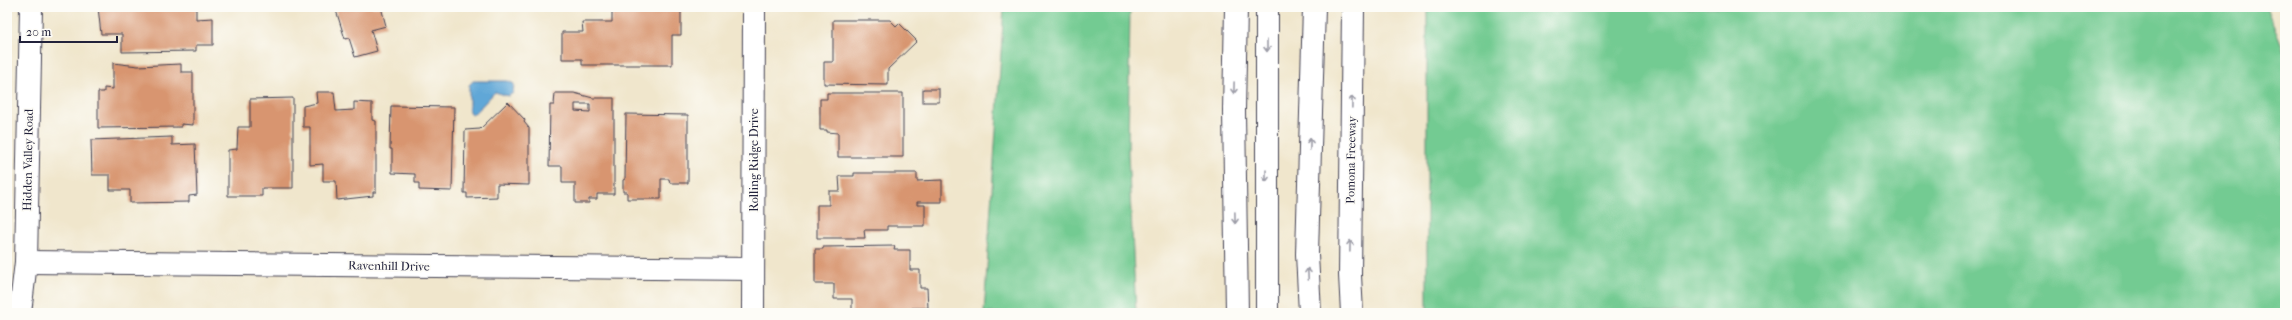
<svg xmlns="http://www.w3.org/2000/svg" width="2292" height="320" viewBox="0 0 2292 320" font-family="'IM FELL French Canon',serif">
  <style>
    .green { fill: #73cb92; stroke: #4a7666 }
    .water { fill: #61a7d7; stroke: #426489 }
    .building { fill: #d8956f; fill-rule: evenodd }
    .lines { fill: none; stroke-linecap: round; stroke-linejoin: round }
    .street-casing { stroke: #413f51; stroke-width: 24 }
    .highway-casing { stroke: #413f51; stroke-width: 24 }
    .street { stroke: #fff; stroke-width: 22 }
    .highway { stroke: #fff; stroke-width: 22 }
    .oneway { stroke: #9c9ca7 }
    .labels { text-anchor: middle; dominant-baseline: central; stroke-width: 3.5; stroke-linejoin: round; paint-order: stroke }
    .street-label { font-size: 12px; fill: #22223b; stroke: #fdfcf7 }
  </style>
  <rect width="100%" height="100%" fill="#fdfcf7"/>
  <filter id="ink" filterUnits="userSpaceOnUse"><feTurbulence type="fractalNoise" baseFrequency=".025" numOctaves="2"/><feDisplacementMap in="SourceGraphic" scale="8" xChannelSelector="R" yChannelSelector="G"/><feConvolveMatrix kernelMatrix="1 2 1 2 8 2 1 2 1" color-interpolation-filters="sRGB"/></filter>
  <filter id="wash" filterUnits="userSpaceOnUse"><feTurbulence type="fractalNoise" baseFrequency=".012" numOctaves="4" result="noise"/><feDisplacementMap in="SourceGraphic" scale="16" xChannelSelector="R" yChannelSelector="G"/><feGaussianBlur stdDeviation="0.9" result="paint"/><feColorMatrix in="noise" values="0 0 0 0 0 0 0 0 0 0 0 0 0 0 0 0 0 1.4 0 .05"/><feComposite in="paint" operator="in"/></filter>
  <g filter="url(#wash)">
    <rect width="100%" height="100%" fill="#f0e6cc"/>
    <g class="green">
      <path d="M1004 7H1130L1128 153 1136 313H984Z"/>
      <path d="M1427 7H2266L2285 54V313H1427Z"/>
    </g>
    <path class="water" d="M473 81H508L514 84 513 93 508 96 495 92 474 114 469 113V85Z"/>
    <g id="blocks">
      <g class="building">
        <path d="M98 7H196V19L213 18V45H196V51L122 52V34H101Z"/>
        <path d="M335 7H381L386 26 371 30 377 51 355 57 349 38 345 39Z"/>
        <path d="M634 7H681V35H672V65H582V59H562V32H583L582 22H612V9H634Z"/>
        <path d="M833 20H890L896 26 899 23 917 41 888 69V85L824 84V62H833Z"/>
        <path d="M113 63 138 66 181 64V72H193V125L181 124V127L98 128V92H104V88L113 89Z"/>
        <rect x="923" y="89" width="16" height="13"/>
        <path d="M316 92H334L336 111 354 110V102L372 103V120L376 121V192H373V196L337 200 336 181H323V164L310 165V127H303V106L317 103Z"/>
        <path d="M555 93H574L593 98H614V194H597V199H589V203H575V183H562V166H549L550 105H554ZM575 104H590V112L575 111Z"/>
        <path d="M827 93H903V157H838V133L827 132V130H820V99H827Z"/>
        <path d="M293 98V188H262V196H228V150L237 149 238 127H250V99Z"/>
        <path d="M508 102 525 120 524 122 529 128V185L497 184V197L467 198V193H464L465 130 480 129Z"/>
        <path d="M391 106 454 107 452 191 419 190V183H415V174L392 173V149H390Z"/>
        <path d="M626 114 688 115V183H670L669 179H661V199H627V192H623V180L625 179Z"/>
        <path d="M172 137V145L195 144 197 195 189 196V202L130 203V190H110V175H92L91 140Z"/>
        <path d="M854 173H917V181L942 180V202H917V205H925V226H887V230H864L865 238H817V205H829V191H840L839 176H854Z"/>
        <path d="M895 246 894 250H910V270H920V288H927L928 308H912V312L852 313V299H834V284H815V249H823V247Z"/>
      </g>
    </g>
  </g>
  <g filter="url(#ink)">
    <use href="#blocks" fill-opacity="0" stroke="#413f51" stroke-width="1"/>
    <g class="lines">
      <defs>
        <g id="street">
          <path d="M26 262 753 269"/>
          <path d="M20 313 26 262 31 7"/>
          <path d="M753 313 754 7"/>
        </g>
        <g id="highway">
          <path d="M1236 7 1234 111 1237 313"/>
          <path d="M1267 7V313"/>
          <path d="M1310 313 1307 254 1314 7"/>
          <path d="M1352 313 1350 275 1353 7"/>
        </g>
      </defs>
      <use href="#street" class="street-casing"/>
      <use href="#highway" class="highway-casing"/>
      <use href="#street" class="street"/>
      <use href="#highway" class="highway"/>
    </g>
    <defs><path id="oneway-shaft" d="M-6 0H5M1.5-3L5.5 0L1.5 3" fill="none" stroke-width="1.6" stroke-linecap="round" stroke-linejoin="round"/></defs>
    <g class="oneway">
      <use href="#oneway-shaft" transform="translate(1267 46) rotate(90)"/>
      <use href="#oneway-shaft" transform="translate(1234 88) rotate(91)"/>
      <use href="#oneway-shaft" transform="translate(1352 102) rotate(-89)"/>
      <use href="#oneway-shaft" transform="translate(1310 144) rotate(-89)"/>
      <use href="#oneway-shaft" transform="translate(1266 176) rotate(90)"/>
      <use href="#oneway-shaft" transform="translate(1235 218) rotate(89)"/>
      <use href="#oneway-shaft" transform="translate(1350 246) rotate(-89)"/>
      <use href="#oneway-shaft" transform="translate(1308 274) rotate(-93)"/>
    </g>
  </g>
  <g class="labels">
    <g class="street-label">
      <text transform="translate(28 160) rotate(-89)">Hidden Valley Road</text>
      <text transform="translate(754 160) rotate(-90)">Rolling Ridge Drive</text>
      <text transform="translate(1351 160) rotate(-89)">Pomona Freeway</text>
      <text transform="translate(389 266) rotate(1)">Ravenhill Drive</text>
    </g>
  </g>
  <rect width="2292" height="320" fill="none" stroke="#fdfcf7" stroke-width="24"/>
  <path d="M20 36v6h97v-6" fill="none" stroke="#22223b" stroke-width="2"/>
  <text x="26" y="36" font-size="12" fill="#22223b" stroke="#fdfcf7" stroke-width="3" paint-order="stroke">20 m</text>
</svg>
